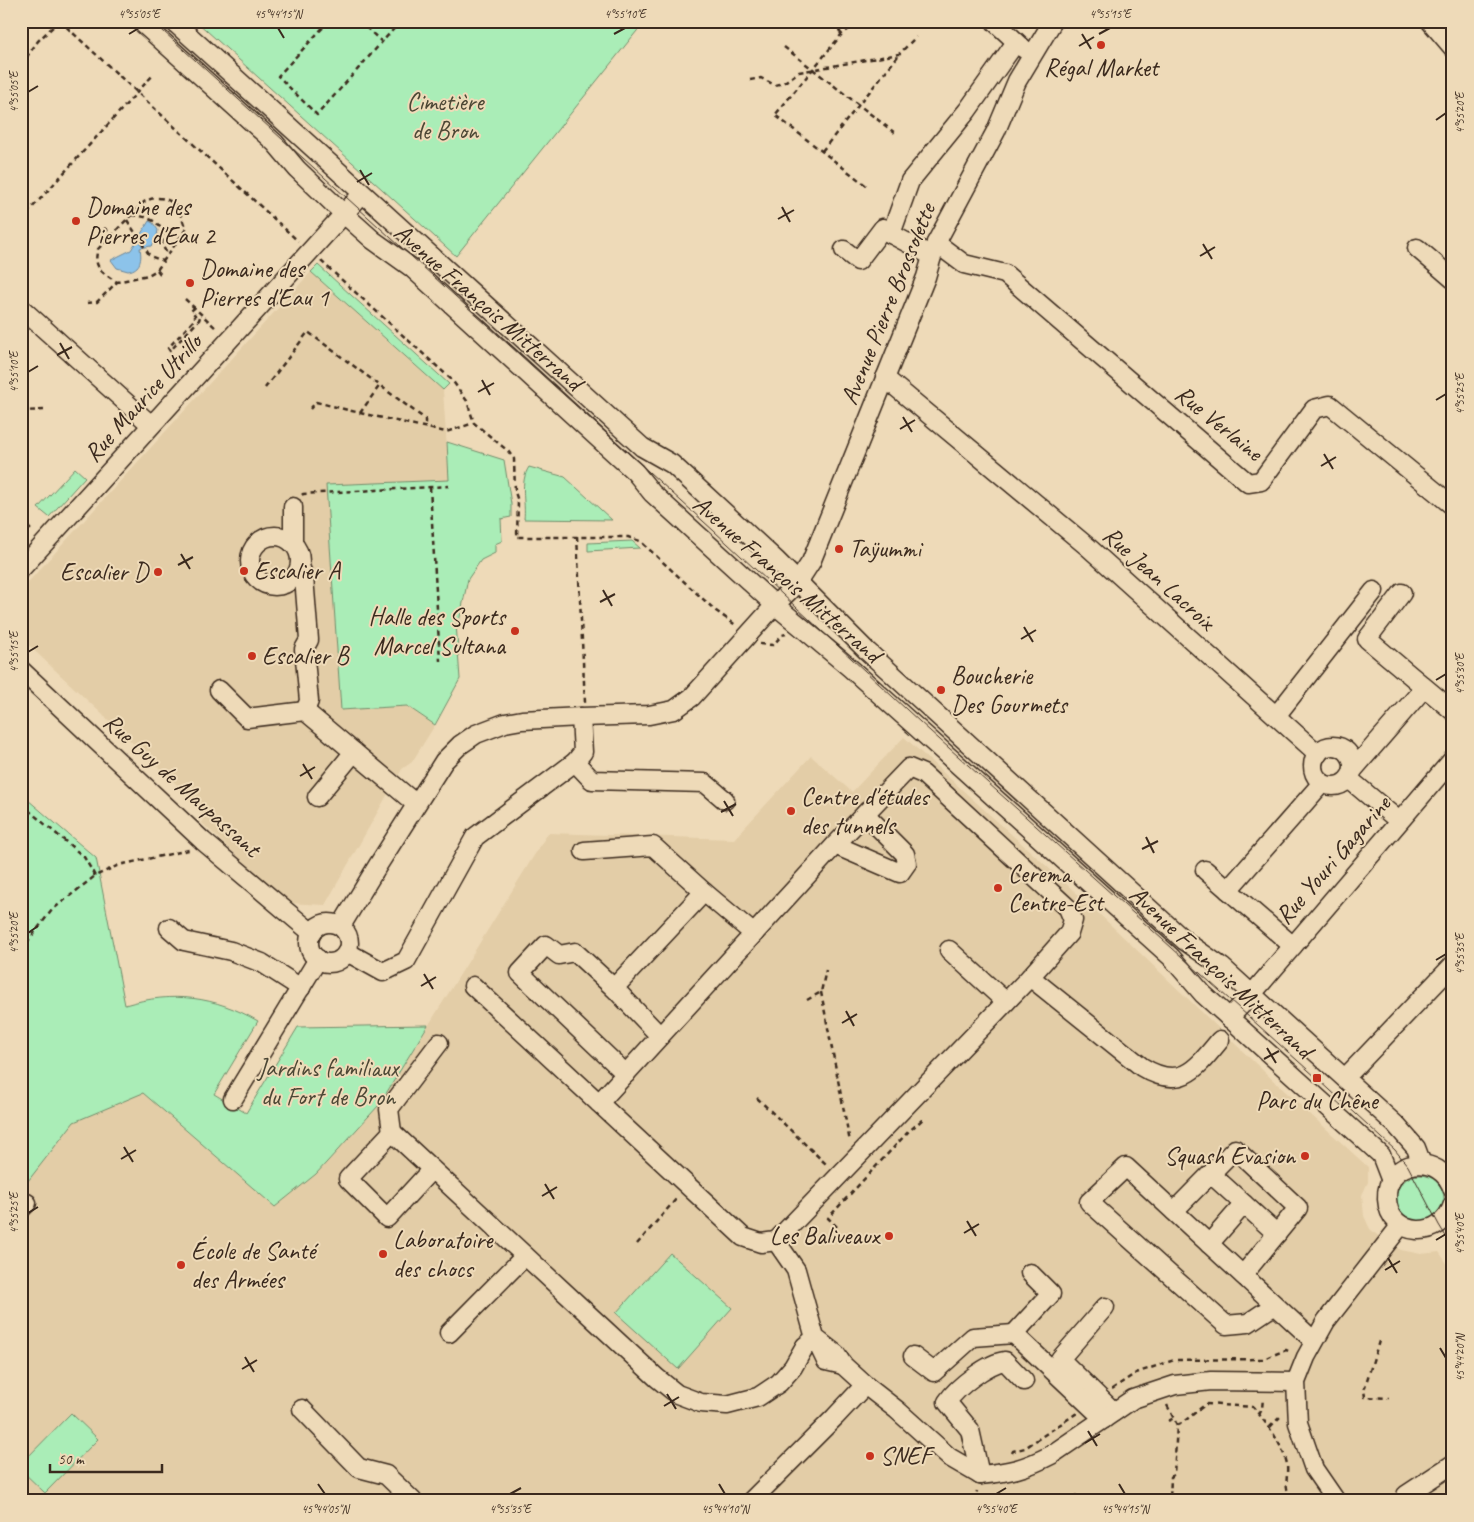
<svg xmlns="http://www.w3.org/2000/svg" width="1474" height="1522" viewBox="0 0 1474 1522" font-family="Caveat,sans-serif">
  <style>
    .built { fill: #e3cda7 }
    .green { fill: #aaedb7; stroke: #728c6a }
    .water { fill: #8cc3ea; stroke: #6c8698 }
    .lines { fill: none; stroke-linecap: round; stroke-linejoin: round }
    .minor-casing { stroke: #3b2a1e; stroke-width: 21 }
    .path { stroke: #3b2a1e; stroke-width: 2.5; stroke-dasharray: 5 4; stroke-linecap: butt }
    .minor { stroke: #eedab8; stroke-width: 18 }
    .tram { stroke: #3b2a1e; stroke-width: 1 }
    .ticks { fill: none; stroke: #3b2a1e; stroke-width: 2 }
    .poi-dot { fill: #c8321e; stroke: #eedab8; stroke-width: 2 }
    .labels { text-anchor: middle; dominant-baseline: central; stroke-width: 4; stroke-linejoin: round; paint-order: stroke }
    .poi-label { font-size: 25px; fill: #3b2a1e; stroke: #eedab8; text-anchor: start }
    .park-label { font-size: 25px; fill: #4c4735; stroke: #eedab8 }
    .street-label { font-size: 25px; fill: #3b2a1e; stroke: #eedab8 }
    .neatline { fill: none; stroke: #3b2a1e; stroke-width: 2 }
    .ticks-label { font-size: 12px; text-anchor: middle; fill: #3b2a1e }
  </style>
  <rect width="100%" height="100%" fill="#eedab8"/>
  <filter id="ink" filterUnits="userSpaceOnUse"><feTurbulence type="fractalNoise" baseFrequency=".02" numOctaves="2"/><feDisplacementMap in="SourceGraphic" scale="10" xChannelSelector="R" yChannelSelector="G"/><feConvolveMatrix kernelMatrix="1 2 1 2 8 2 1 2 1" color-interpolation-filters="sRGB"/></filter>
  <g filter="url(#ink)">
    <g class="built">
      <path d="M311 272 443 390 449 480 326 485 341 710 407 706 435 725 412 762 402 769 325 905 288 903 202 823 204 810 21 638V590Z"/>
      <path d="M904 737 1094 909 1275 1082 1368 1167V1182L1362 1195 1364 1216 1370 1229 1383 1240 1401 1250 1421 1254 1439 1252 1453 1272V1501H21V1118L93 1047 275 1207 316 1174 379 1105 548 833 734 839 811 756 852 792Z"/>
    </g>
    <g class="green">
      <path d="M196 21H645L456 256Z"/>
      <path d="M318 265 449 384 443 390 311 272Z"/>
      <path d="M447 442 504 460 511 504V517L501 519 502 541 495 544V553L481 560 468 579 459 622 456 623 460 679 435 725 407 706 341 710 326 485 449 480Z"/>
      <path d="M529 467 565 477 612 520 524 519C526 502 519 482 529 467Z"/>
      <path d="M75 468 85 477 49 517 38 508Z"/>
      <path d="M632 541 640 548 588 551V543Z"/>
      <path d="M21 794 96 858 125 1005C173 991 214 996 258 1021L214 1094 246 1113 298 1027 428 1025 379 1105 316 1174 275 1207 143 1093 74 1122 21 1190Z"/>
      <circle cx="1420" cy="1199" r="24"/>
      <path d="M670 1253 732 1308 678 1369 616 1313Z"/>
      <path d="M71 1413 98 1439 45 1493 21 1470V1464Z"/>
    </g>
    <path class="water" d="M149 221 153 223 158 230 156 241 151 246 140 248C142 259 141 269 128 271L117 268 111 260 131 250Z"/>
    <g class="lines">
      <defs>
        <g id="minor">
          <path d="M140 21 275 143 297 169 344 214 373 240 412 268 635 472 652 493 775 605 849 667 925 735 1171 957 1203 994 1381 1155 1391 1181"/>
          <path d="M173 21 642 447 672 464 776 560 867 651 1185 941 1222 967 1396 1125 1416 1148 1422 1164"/>
          <path d="M1430 21 1453 48"/>
          <path d="M995 22 1024 49"/>
          <path d="M891 234 910 181 967 111 1016 42"/>
          <path d="M936 243 964 264 1005 274 1248 483 1261 481 1314 409 1330 405 1453 506"/>
          <path d="M1417 248 1453 279"/>
          <path d="M844 250 858 261 883 228 891 234 932 256"/>
          <path d="M21 308 151 425"/>
          <path d="M885 378 1088 547 1276 716 1374 591"/>
          <path d="M293 507V544"/>
          <circle cx="275" cy="561" r="25"/>
          <path d="M300 566 304 577 309 640 304 649 309 701 305 711"/>
          <path d="M21 569 362 194"/>
          <path d="M1402 593 1367 639 1453 711"/>
          <path d="M21 670 203 841 312 933"/>
          <path d="M219 690 247 718 305 711 416 804"/>
          <path d="M1276 716 1318 754"/>
          <circle cx="1333" cy="766" r="20"/>
          <path d="M575 762 592 780 705 783 725 800"/>
          <path d="M1353 770 1424 688"/>
          <path d="M1349 779 1399 821"/>
          <path d="M317 797 354 752"/>
          <path d="M835 845 900 873 907 863 905 854 865 814"/>
          <path d="M584 851 653 846 704 892"/>
          <path d="M1205 870 1293 946"/>
          <path d="M1228 890 1322 783"/>
          <circle cx="329" cy="943" r="20"/>
          <path d="M341 926 378 865 444 761 460 745 476 734 505 723 522 720 581 717 649 715 674 710 692 697 775 605 798 582 811 562 926 277 936 243 996 131 1017 81 1053 21"/>
          <path d="M169 928 184 941 231 951 262 963 301 988"/>
          <path d="M949 950 1006 1002"/>
          <path d="M347 952 383 972 406 961 475 837 575 762 583 752 581 717"/>
          <path d="M473 986 743 1237 761 1243 776 1241 796 1270 815 1338 826 1361 843 1365 836 1354 815 1338"/>
          <path d="M614 988 575 952 559 955 546 945 520 973 626 1074"/>
          <path d="M1229 1018 1252 994 1453 759"/>
          <path d="M660 1036 614 988 704 892 754 934"/>
          <path d="M1345 1078 1453 965"/>
          <path d="M233 1099 318 959"/>
          <path d="M599 1103 835 845 909 768 923 774 1068 908 1073 920 1069 933 1030 977"/>
          <path d="M392 1132 389 1109 439 1043"/>
          <path d="M432 1169 387 1218 348 1179 392 1132 574 1301 657 1378 677 1394 701 1403 727 1405 758 1397 779 1383 793 1367 805 1346 815 1338"/>
          <path d="M1211 1174 1277 1234"/>
          <path d="M1453 1190C1441 1151 1385 1158 1387 1199 1389 1238 1442 1241 1453 1204"/>
          <path d="M21 1209 27 1203"/>
          <path d="M1174 1211 1235 1149 1298 1208 1243 1275"/>
          <path d="M776 1241 1030 977 1142 1067C1181 1091 1196 1069 1220 1040"/>
          <path d="M1209 1244 1244 1204"/>
          <path d="M1275 1305 1248 1323 1226 1325 1089 1202 1126 1167C1188 1225 1251 1282 1314 1341"/>
          <path d="M1105 1307 1060 1359 1114 1412"/>
          <path d="M449 1333 525 1256"/>
          <path d="M1014 1334 1051 1294 1030 1273"/>
          <path d="M913 1356 934 1372 973 1337 1014 1334 1104 1419"/>
          <path d="M843 1365 865 1385 897 1410 949 1457 980 1475"/>
          <path d="M302 1409 359 1468 386 1475 413 1501"/>
          <path d="M980 1475C1010 1472 1024 1469 1051 1455L1133 1399 1175 1385 1211 1381 1296 1382"/>
          <path d="M980 1475 970 1430 947 1402C957 1387 988 1363 1005 1361L1024 1381"/>
          <path d="M1406 1495 1453 1464"/>
          <path d="M751 1501 835 1417 865 1385"/>
          <path d="M1336 1501 1314 1469 1298 1423 1296 1382 1306 1357 1326 1321 1401 1225"/>
        </g>
      </defs>
      <use href="#minor" class="minor-casing"/>
      <g class="path">
        <path d="M60 21 298 241"/>
        <path d="M329 21 278 76 317 115 382 42"/>
        <path d="M359 21 382 42 401 21"/>
        <path d="M838 21 837 25 841 34"/>
        <path d="M855 21 852 27 842 34 775 115 868 187"/>
        <path d="M784 47 895 133"/>
        <path d="M21 65 38 41 59 21"/>
        <path d="M750 80 761 78 775 85 783 83 799 72 899 54 916 37"/>
        <path d="M822 151 898 56"/>
        <path d="M132 215 145 217 156 222 163 231 162 245 168 255"/>
        <path d="M21 220 153 75"/>
        <path d="M127 220 150 256 163 261"/>
        <path d="M104 228 112 234"/>
        <path d="M321 261 452 380 467 401 474 423"/>
        <path d="M157 270 162 276"/>
        <path d="M185 299 217 329"/>
        <path d="M87 303 97 302 117 282 148 275 157 270 186 229C183 223 182 216 178 210 172 197 155 195 144 202L98 249C92 268 103 273 117 282"/>
        <path d="M195 307 191 311 195 315V319L168 348 170 351 199 320 201 314"/>
        <path d="M265 388 308 332 425 419V428"/>
        <path d="M310 409 316 402 360 413 446 432 474 423 508 451 514 459 515 492 518 501 517 537H628L640 541 716 611 737 626"/>
        <path d="M21 411 45 410"/>
        <path d="M21 411 23 416 21 419"/>
        <path d="M360 413 380 385"/>
        <path d="M430 487 440 661"/>
        <path d="M302 495 303 494 449 486"/>
        <path d="M21 520 33 532"/>
        <path d="M577 536 585 703"/>
        <path d="M760 644 773 645 782 635 786 634"/>
        <path d="M21 804 84 857 95 876"/>
        <path d="M21 814 26 808"/>
        <path d="M21 950 52 910 95 876 119 865 189 850"/>
        <path d="M821 992 850 1142"/>
        <path d="M807 1000 821 992 826 970"/>
        <path d="M757 1098 828 1166"/>
        <path d="M837 1227 828 1218 908 1132 923 1119"/>
        <path d="M637 1244 677 1198"/>
        <path d="M1379 1341 1364 1390 1365 1397 1389 1398"/>
        <path d="M1112 1389 1136 1373 1174 1360 1263 1359 1286 1350 1291 1352"/>
        <path d="M1167 1405 1177 1425 1174 1474 1171 1477 1170 1500"/>
        <path d="M1259 1415 1262 1409 1263 1398"/>
        <path d="M1168 1421 1174 1418"/>
        <path d="M1177 1425 1182 1423 1206 1404 1253 1407C1267 1424 1279 1439 1286 1460 1290 1474 1282 1485 1291 1498"/>
        <path d="M1270 1427 1281 1416"/>
        <path d="M1012 1453 1013 1451 1025 1448 1077 1413"/>
        <path d="M1075 1495 1082 1501"/>
        <path d="M974 1501 977 1491"/>
      </g>
      <use href="#minor" class="minor"/>
      <path class="tram" d="M152 21 714 531 920 722 1317 1078 1395 1150 1408 1166 1439 1225 1453 1248"/>
    </g>
  </g>
  <path class="ticks" d="M278 28 284 38M129 34 139 28M614 34 625 28M1082 34 1091 49M1099 34 1110 28M1079 46 1094 37M28 92 38 86M1436 120 1446 113M360 170 369 185M357 182 372 173M782 207 790 222M778 219 794 210M1203 244 1212 259M1200 256 1215 247M60 343 69 359M57 355 72 347M28 372 38 366M482 380 490 395M478 392 494 383M1436 400 1446 394M903 417 912 432M900 429 915 420M1324 454 1333 469M1321 466 1336 457M181 554 190 569M178 565 193 557M603 590 612 606M600 602 615 594M1024 627 1033 642M1021 639 1036 630M28 652 38 646M1436 680 1446 674M303 764 312 779M300 776 315 767M724 801 733 816M721 812 736 804M1146 837 1154 853M1142 849 1158 841M28 933 38 926M1436 960 1446 954M424 974 433 989M421 986 436 977M846 1011 854 1026M842 1023 857 1014M1267 1048 1276 1063M1264 1059 1279 1051M124 1147 133 1162M121 1159 136 1150M545 1184 554 1199M542 1196 557 1187M28 1213 38 1207M967 1221 976 1236M964 1233 979 1224M1436 1240 1446 1234M1388 1258 1397 1273M1385 1270 1400 1261M1440 1348 1446 1358M245 1357 254 1372M242 1369 257 1360M667 1394 676 1409M664 1406 679 1397M1088 1431 1097 1446M1085 1443 1100 1434M318 1484 325 1494M719 1484 725 1494M1119 1484 1125 1494M510 1494 521 1488M996 1494 1006 1488"/>
  <g class="poi-dot">
    <circle cx="1101" cy="45" r="5"/>
    <circle cx="76" cy="221" r="5"/>
    <circle cx="190" cy="283" r="5"/>
    <circle cx="839" cy="549" r="5"/>
    <circle cx="244" cy="571" r="5"/>
    <circle cx="158" cy="572" r="5"/>
    <circle cx="515" cy="631" r="5"/>
    <circle cx="252" cy="656" r="5"/>
    <circle cx="941" cy="690" r="5"/>
    <circle cx="791" cy="811" r="5"/>
    <circle cx="998" cy="888" r="5"/>
    <rect x="1312" y="1073" width="10" height="10" rx="2.5"/>
    <circle cx="1305" cy="1156" r="5"/>
    <circle cx="889" cy="1236" r="5"/>
    <circle cx="383" cy="1254" r="5"/>
    <circle cx="181" cy="1265" r="5"/>
    <circle cx="870" cy="1456" r="5"/>
  </g>
  <g class="labels">
    <g class="poi-label">
      <text x="1101" y="68" text-anchor="middle">Régal Market</text>
      <text x="86" y="207">Domaine des<tspan x="86" dy="29">Pierres d'Eau 2</tspan></text>
      <text x="200" y="269">Domaine des<tspan x="200" dy="29">Pierres d'Eau 1</tspan></text>
      <text x="849" y="549">Taÿummi</text>
      <text x="254" y="571">Escalier A</text>
      <text x="148" y="572" text-anchor="end">Escalier D</text>
      <text x="505" y="617" text-anchor="end">Halle des Sports<tspan x="505" dy="29">Marcel Sultana</tspan></text>
      <text x="262" y="656">Escalier B</text>
      <text x="951" y="676">Boucherie<tspan x="951" dy="29">Des Gourmets</tspan></text>
      <text x="801" y="797">Centre d'études<tspan x="801" dy="29">des tunnels</tspan></text>
      <text x="1008" y="874">Cerema<tspan x="1008" dy="29">Centre-Est</tspan></text>
      <text x="1317" y="1101" text-anchor="middle">Parc du Chêne</text>
      <text x="1295" y="1156" text-anchor="end">Squash Evasion</text>
      <text x="879" y="1236" text-anchor="end">Les Baliveaux</text>
      <text x="393" y="1240">Laboratoire<tspan x="393" dy="29">des chocs</tspan></text>
      <text x="191" y="1251">École de Santé<tspan x="191" dy="29">des Armées</tspan></text>
      <text x="880" y="1456">SNEF</text>
    </g>
    <g class="park-label">
      <text x="445" y="102">Cimetière<tspan x="445" dy="29">de Bron</tspan></text>
      <text x="328" y="1068">Jardins familiaux<tspan x="328" dy="29">du Fort de Bron</tspan></text>
    </g>
    <g class="street-label">
      <text transform="translate(888 304) rotate(-68)">Avenue Pierre Brossolette</text>
      <text transform="translate(488 307) rotate(41)">Avenue François Mitterrand</text>
      <text transform="translate(143 398) rotate(-48)">Rue Maurice Utrillo</text>
      <text transform="translate(1219 423) rotate(39)">Rue Verlaine</text>
      <text transform="translate(1159 578) rotate(42)">Rue Jean Lacroix</text>
      <text transform="translate(787 579) rotate(41)">Avenue François Mitterrand</text>
      <text transform="translate(182 785) rotate(42)">Rue Guy de Maupassant</text>
      <text transform="translate(1333 860) rotate(-49)">Rue Youri Gagarine</text>
      <text transform="translate(1221 972) rotate(43)">Avenue François Mitterrand</text>
    </g>
  </g>
  <rect width="1474" height="1522" fill="none" stroke="#eedab8" stroke-width="55"/>
  <path d="M50 1464v8h112v-8" fill="none" stroke="#3b2a1e" stroke-width="2.5"/>
  <text x="58" y="1464" font-size="15" fill="#3b2a1e" stroke="#eedab8" stroke-width="4" paint-order="stroke">50 m</text>
  <rect x="28" y="28" width="1418" height="1466" class="neatline"/>
  <g class="ticks-label">
    <text x="139" y="18">4°55'05"E</text>
    <text x="278" y="18">45°44'15"N</text>
    <text x="625" y="18">4°55'10"E</text>
    <text x="1110" y="18">4°55'15"E</text>
    <text transform="translate(14 92) rotate(-90)" y="4">4°55'05"E</text>
    <text transform="translate(1460 113) rotate(-90)" y="4">4°55'20"E</text>
    <text transform="translate(14 372) rotate(-90)" y="4">4°55'10"E</text>
    <text transform="translate(1460 394) rotate(-90)" y="4">4°55'25"E</text>
    <text transform="translate(14 652) rotate(-90)" y="4">4°55'15"E</text>
    <text transform="translate(1460 674) rotate(-90)" y="4">4°55'30"E</text>
    <text transform="translate(14 933) rotate(-90)" y="4">4°55'20"E</text>
    <text transform="translate(1460 954) rotate(-90)" y="4">4°55'35"E</text>
    <text transform="translate(14 1213) rotate(-90)" y="4">4°55'25"E</text>
    <text transform="translate(1460 1234) rotate(-90)" y="4">4°55'40"E</text>
    <text transform="translate(1460 1358) rotate(-90)" y="4">45°44'20"N</text>
    <text x="325" y="1513">45°44'05"N</text>
    <text x="510" y="1513">4°55'35"E</text>
    <text x="725" y="1513">45°44'10"N</text>
    <text x="996" y="1513">4°55'40"E</text>
    <text x="1125" y="1513">45°44'15"N</text>
  </g>
</svg>
